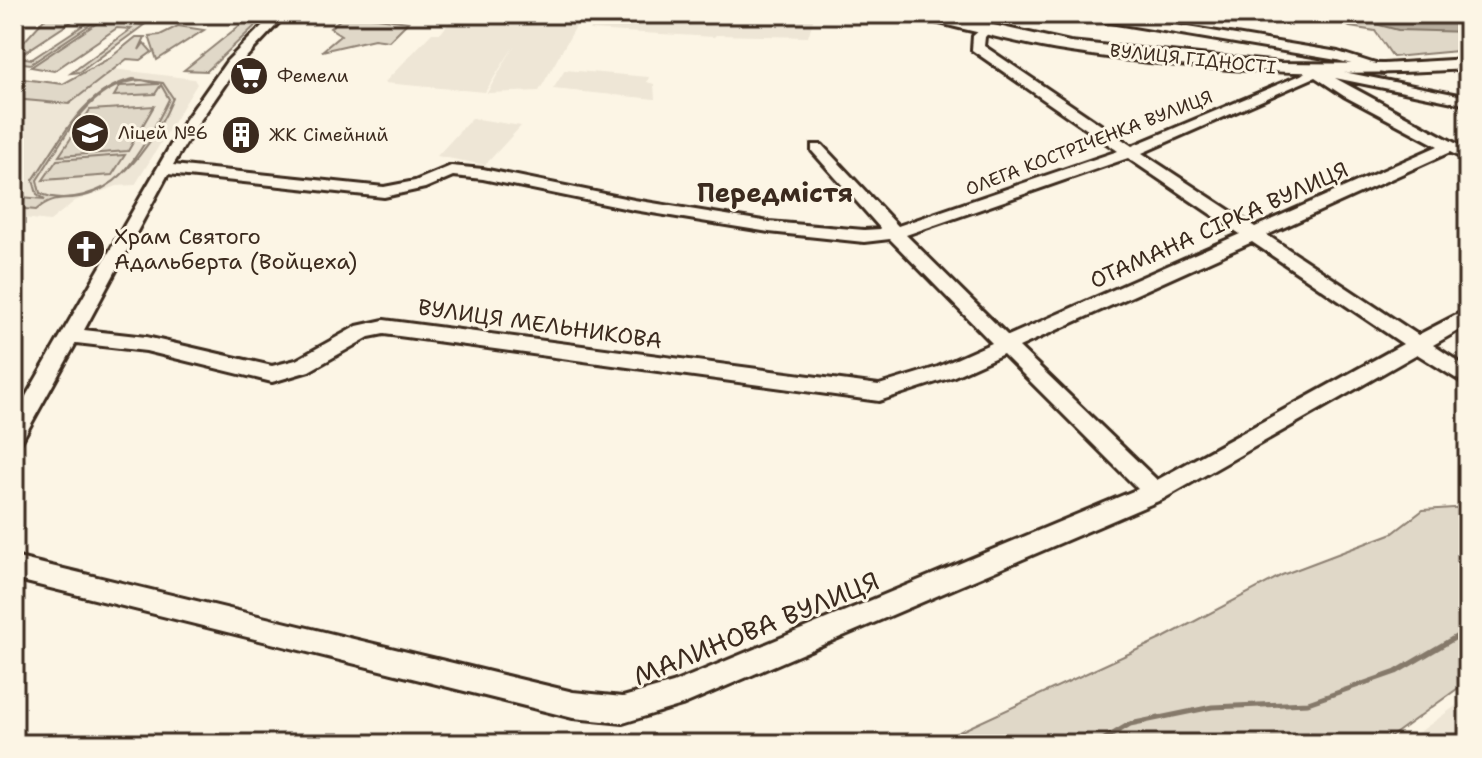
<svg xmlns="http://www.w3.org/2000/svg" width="1482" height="758" viewBox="0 0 1482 758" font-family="'Shantell Sans',sans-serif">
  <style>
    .built { fill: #eee6d6 }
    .green { fill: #e0d8c8; stroke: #8e8173; stroke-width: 2; fill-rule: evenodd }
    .water { fill: #b7ad9e; stroke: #85796b; stroke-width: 2 }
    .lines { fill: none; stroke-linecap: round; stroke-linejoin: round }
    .stream { stroke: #85796b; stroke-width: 5 }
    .minor-casing { stroke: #3b2a1e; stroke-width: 6 }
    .major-casing { stroke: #3b2a1e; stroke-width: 6 }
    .minor { fill: #fcf5e5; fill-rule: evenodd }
    .major { fill: #fcf5e5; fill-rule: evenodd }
    .labels { text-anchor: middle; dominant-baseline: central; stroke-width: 6; stroke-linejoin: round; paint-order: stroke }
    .far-street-label { font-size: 18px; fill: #3b2a1e; stroke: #fcf5e5 }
    .far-poi-label { font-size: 18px; fill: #3b2a1e; stroke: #fcf5e5; text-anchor: start }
    .street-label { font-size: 22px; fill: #3b2a1e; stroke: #fcf5e5 }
    .poi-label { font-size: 22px; fill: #3b2a1e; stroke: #fcf5e5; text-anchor: start }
    .quarter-label { font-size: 26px; font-weight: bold; fill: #3b2a1e; stroke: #fcf5e5 }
    .near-street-label { font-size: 26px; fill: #3b2a1e; stroke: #fcf5e5 }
  </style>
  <rect width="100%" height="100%" fill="#fcf5e5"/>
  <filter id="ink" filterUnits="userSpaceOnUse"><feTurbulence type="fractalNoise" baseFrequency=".0125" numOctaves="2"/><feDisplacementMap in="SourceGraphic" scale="16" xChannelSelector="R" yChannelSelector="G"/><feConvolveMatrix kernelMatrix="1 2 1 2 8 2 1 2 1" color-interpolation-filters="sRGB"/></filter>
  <g filter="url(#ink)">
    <g class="built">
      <path d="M456 14H583L539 91 487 93 514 46 485 92 384 83 432 33H441Z"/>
      <path d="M600 14H815L808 37 716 35 714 37 590 30Z"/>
      <path d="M113 69 194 79 197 84 135 185 117 186 75 201 50 221 14 217V78L62 84Z"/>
      <path d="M565 70 649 77 647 82 654 84 655 99 553 89Z"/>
      <path d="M472 118 521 126 485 165 437 156Z"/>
      <path d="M1468 697V744H1403Z"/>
    </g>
    <g class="green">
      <path d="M49 14H83L18 57 32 59 100 14H106L31 64 14 62 21 45Z"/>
      <path d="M347 14 408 22 389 41 374 39 322 51 341 35 330 28Z"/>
      <path d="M1283 14H1468V50L1393 57 1375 31 1350 27 1335 19 1322 18 1313 22 1286 19Z"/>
      <path d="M107 20 144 25 80 72 71 73 131 29 117 28 54 71 31 67 100 21Z"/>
      <path d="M244 22 257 24 207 71 184 70Z"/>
      <path d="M178 26 204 30 157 60 149 36 160 35Z"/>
      <path d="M136 37H145L139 50 144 43 152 52 141 60 127 59 69 104 14 99V78L63 84 110 58Z"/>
      <path d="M133 79 163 83 173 98C158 135 126 183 88 195 63 202 56 193 36 210L14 208V201L20 197 45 199 37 194 33 180C60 141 83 90 133 79ZM142 80 159 84 120 86 114 96 155 94 161 85 169 99C159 120 138 157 122 174 104 193 64 205 40 193L37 180C64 140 88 83 142 80Z"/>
      <path d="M154 106 128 151 59 156 90 110Z"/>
      <path d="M125 155 112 175 43 180 57 160Z"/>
      <path d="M1468 507V681L1381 744H933L1165 637 1282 575 1393 533 1423 510Z"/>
    </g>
    <path class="water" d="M1338 14H1468V32L1398 30Z"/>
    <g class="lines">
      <path class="stream" d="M1096 744 1130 724 1212 707 1308 703 1396 672 1468 630"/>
      <defs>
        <g id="minor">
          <path d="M274 14H287L237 67 199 122 173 165 384 187 415 181 451 166 483 169 634 200 769 222 864 230 881 229 812 151V145H822L898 226 1118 151 972 50 973 36 986 25 992 29 985 37 984 46 1132 146 1301 75 1314 66 1468 97V105L1335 78 1468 150V161L1450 152 1267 235 1418 335 1468 309V325L1433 345 1468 368V386L1417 354 1163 499 682 705 623 723 573 718 14 579V557L573 692 623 697 673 683 1138 489 1003 354 952 377 879 401 384 334 369 337 309 371 272 382 146 351 76 343 21 442 14 445V417L184 122 227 61ZM1315 77 1344 96 1438 146 1255 227 1142 153ZM1128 158 1240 234 1008 336 906 235ZM168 174 384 197 425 188 453 176 483 179 634 210 769 232 864 242 890 239 992 343 938 367 879 385 384 320 357 326 296 360 272 366 146 337 84 330ZM1252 242 1403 344 1157 480 1019 347Z"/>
          <path d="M1080 14H1109L1338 52 1391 69 1384 73 1337 60 1086 18Z"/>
        </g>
        <path id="major" d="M914 14H944L1070 42 1280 63 1384 64 1468 59V69C1336 77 1203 72 1071 52 1021 45 971 30 922 19Z"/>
      </defs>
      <use href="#minor" class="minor-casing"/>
      <use href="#major" class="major-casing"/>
      <use href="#minor" class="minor"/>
      <use href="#major" class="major"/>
    </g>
  </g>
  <defs>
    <symbol id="supermarket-disc" viewBox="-11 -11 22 22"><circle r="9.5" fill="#3b2a1e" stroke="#fcf5e5"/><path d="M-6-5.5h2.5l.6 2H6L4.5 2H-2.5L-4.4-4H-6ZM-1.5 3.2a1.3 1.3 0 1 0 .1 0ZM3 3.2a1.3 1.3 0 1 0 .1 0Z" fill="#fff"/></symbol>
    <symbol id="school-disc" viewBox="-11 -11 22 22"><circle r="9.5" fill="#3b2a1e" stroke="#fcf5e5"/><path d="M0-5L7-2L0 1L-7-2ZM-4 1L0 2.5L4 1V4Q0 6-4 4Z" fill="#fff"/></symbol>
    <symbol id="building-disc" viewBox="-11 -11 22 22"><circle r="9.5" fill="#3b2a1e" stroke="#fcf5e5"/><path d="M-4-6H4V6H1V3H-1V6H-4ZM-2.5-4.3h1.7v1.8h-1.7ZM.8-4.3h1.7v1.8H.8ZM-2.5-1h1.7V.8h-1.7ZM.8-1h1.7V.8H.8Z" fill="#fff"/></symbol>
    <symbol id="church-disc" viewBox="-11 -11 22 22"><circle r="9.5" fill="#3b2a1e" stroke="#fcf5e5"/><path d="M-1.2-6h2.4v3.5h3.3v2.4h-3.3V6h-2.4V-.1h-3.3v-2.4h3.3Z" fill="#fff"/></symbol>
  </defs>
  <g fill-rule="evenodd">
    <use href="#supermarket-disc" x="227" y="54" width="44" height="44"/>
    <use href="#school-disc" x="68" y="111" width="44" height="44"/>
    <use href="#building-disc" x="219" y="113" width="44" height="44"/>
    <use href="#church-disc" x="64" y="227" width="44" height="44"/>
  </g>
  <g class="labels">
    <g class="far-street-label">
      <text transform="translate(1193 59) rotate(6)">ВУЛИЦЯ ГІДНОСТІ</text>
      <text transform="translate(1089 143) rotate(-21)">ОЛЕГА КОСТРІЧЕНКА ВУЛИЦЯ</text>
    </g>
    <g class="far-poi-label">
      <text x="277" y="76">Фемели</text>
      <text x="118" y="133">Ліцей №6</text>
      <text x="269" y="135">ЖК Сімейний</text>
    </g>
    <g class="street-label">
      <text transform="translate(1219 225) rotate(-24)">ОТАМАНА СІРКА ВУЛИЦЯ</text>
      <text transform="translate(540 324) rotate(8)">ВУЛИЦЯ МЕЛЬНИКОВА</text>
    </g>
    <g class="poi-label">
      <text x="114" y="236">Храм Святого<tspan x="114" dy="25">Адальберта (Войцеха)</tspan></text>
    </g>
    <g class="quarter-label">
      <text x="775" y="192">Передмістя</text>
    </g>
    <g class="near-street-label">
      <text transform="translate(756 628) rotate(-22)">МАЛИНОВА ВУЛИЦЯ</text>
    </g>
  </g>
  <rect width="1482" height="758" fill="none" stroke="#fcf5e5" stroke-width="48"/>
  <rect x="24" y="24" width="1434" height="710" fill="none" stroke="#3b2a1e" stroke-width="3" filter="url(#ink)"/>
</svg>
